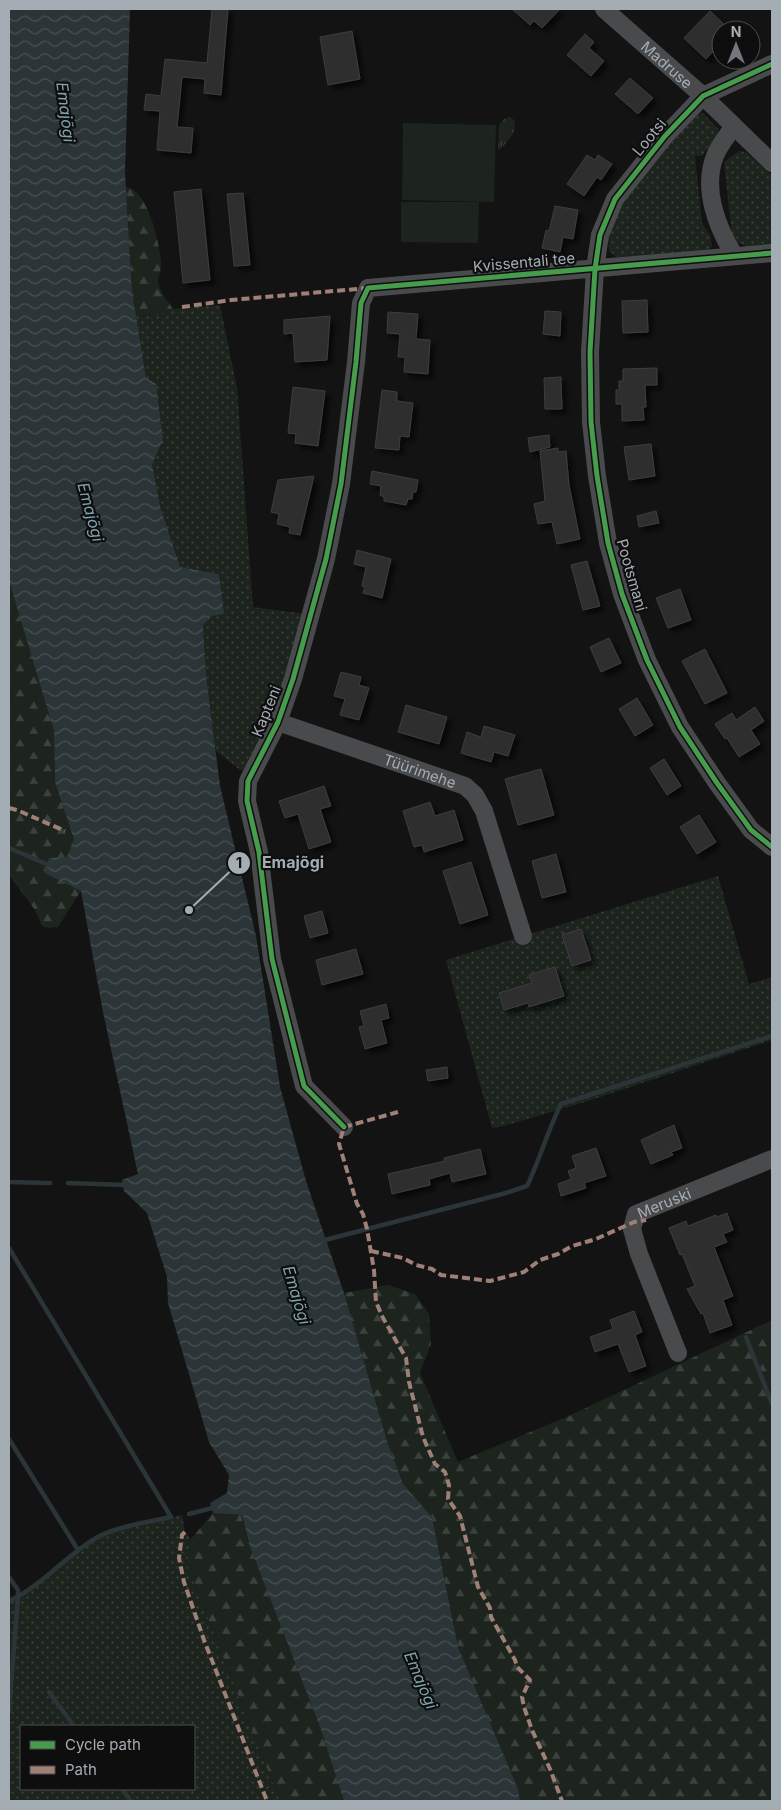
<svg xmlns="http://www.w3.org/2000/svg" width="781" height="1810" viewBox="0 0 781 1810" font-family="Inter,sans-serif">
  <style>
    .grass { fill: url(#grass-dots); fill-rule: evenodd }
    .forest { fill: url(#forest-firs) }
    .park { fill: url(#park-tufts) }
    .pitch { fill: #1d241e }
    .water { fill: url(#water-waves) }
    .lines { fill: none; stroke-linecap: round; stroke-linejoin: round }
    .stream { stroke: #2b3538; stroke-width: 4.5 }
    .building { fill: #2e2e2f; stroke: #3c3e40; filter: url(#shadow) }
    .minor { stroke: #484a4c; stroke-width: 18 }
    .quiet { stroke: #9e8076; stroke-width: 4; stroke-dasharray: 8 4; stroke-linecap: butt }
    .cycleway-casing { stroke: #0e0e0f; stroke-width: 8 }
    .cycleway { stroke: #469c4c; stroke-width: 5 }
    .labels { text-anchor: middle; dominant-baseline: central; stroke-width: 4.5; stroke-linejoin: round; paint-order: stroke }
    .street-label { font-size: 15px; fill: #a5adb4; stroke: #0e0e0f }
    .water-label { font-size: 16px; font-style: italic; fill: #7da2ae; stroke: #0e0e0f }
    .leader { fill: none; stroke: #a5adb4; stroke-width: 2 }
    .callout-dot { fill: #a5adb4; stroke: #0e0e0f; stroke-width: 2 }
    .mark-label { font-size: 15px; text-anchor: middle; font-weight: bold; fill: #111 }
    .callout-label { font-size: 16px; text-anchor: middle; font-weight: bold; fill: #a5adb4; stroke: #0e0e0f; stroke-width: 4.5; stroke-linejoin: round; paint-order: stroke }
  </style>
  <defs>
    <pattern id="grass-dots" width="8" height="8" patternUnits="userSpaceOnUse" patternTransform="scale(1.25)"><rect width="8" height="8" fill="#1d241e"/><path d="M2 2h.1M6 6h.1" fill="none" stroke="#3b413c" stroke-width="1.8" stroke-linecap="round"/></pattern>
    <pattern id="forest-firs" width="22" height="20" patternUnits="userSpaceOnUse" patternTransform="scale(1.25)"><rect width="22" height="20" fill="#1d241e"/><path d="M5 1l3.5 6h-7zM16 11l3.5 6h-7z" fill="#3b413c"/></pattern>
    <pattern id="park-tufts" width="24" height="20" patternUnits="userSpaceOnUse" patternTransform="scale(1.25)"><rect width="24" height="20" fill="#1d241e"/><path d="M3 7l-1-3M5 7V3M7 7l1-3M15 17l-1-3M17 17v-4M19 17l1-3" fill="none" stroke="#3b413c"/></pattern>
    <pattern id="water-waves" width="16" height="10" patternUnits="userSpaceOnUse" patternTransform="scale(1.25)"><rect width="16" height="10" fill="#2b3538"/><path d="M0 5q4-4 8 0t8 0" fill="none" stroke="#475052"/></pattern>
    <filter id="shadow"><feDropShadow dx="4.5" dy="4.5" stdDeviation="2.5" flood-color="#0009"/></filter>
  </defs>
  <rect width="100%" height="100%" fill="#131314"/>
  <g class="grass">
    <path d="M703 113 719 130 716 137 702 156H695L702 223 710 235 712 246 707 252 616 257 609 251 608 234 621 204 694 114Z"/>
    <path d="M739 151 746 152 772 176V246C756 248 745 250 732 238L724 162Z"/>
    <path d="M220 305 237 388 253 607 307 614 289 674 248 771 240 770 216 751 206 674 203 625 212 616 218 574 180 567 160 506 152 464 163 440 146 378 136 316 157 315 173 309Z"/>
    <path d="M718 876 749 984 772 977V1040L588 1101 504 1126 492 1128 446 960Z"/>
    <path d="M182 1515 185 1532 191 1539 187 1565 280 1801H9V1601L28 1592 78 1550 98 1537 122 1529ZM21 1726H194V1789H21Z"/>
  </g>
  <g class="forest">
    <path d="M126 187C148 189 161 247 161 266 161 271 158 276 158 281 159 291 168 301 173 309L157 315 136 316 132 291Z"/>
    <path d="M9 581 54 731 55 782 74 841 67 857 81 891 58 927 49 928 42 926 35 910 9 875Z"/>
    <path d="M388 1285 415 1294 429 1314 431 1344 420 1373 458 1462 571 1415 772 1320V1801H520L518 1789 458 1647 432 1517 403 1484 387 1441 344 1293Z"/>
    <path d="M213 1513 241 1515 250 1547 320 1727 344 1801H280L187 1565 191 1539Z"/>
  </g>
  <path class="park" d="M510 117 514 120C518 133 507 142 498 151L499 125 504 119Z"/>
  <g class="pitch">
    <path d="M403 123 496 125 494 202 402 200Z"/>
    <path d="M401 202H479L478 243 401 242Z"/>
  </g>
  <path class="water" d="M9 9H130L125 172 132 291 146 378 156 384 163 440 152 464 160 506 180 567 219 574 224 614 212 616 203 625 206 674 220 786 256 936 280 1087 306 1181 344 1293 387 1441 403 1484 432 1517 458 1647 518 1789 520 1801H344L320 1727 250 1547 242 1515 213 1513 210 1503 227 1493 229 1475 209 1442 168 1303 167 1277 147 1213 124 1191 122 1180 138 1174 103 1012 81 891 45 873 49 858 67 857 74 840 55 782 54 731 9 581Z"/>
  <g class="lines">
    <g class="stream">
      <path d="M9 848 51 866"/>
      <path d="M9 1182 50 1183"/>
      <path d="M68 1183 127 1185"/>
      <path d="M321 1241 506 1193 527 1186C540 1159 548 1130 561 1104L772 1036"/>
      <path d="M9 1248 171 1517C149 1522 114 1527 96 1538 65 1556 42 1586 9 1601"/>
      <path d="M746 1337 772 1404"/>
      <path d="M9 1439 78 1550"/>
      <path d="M189 1514 216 1507"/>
      <path d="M9 1577 18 1590V1597L9 1711"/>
      <path d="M49 1692 74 1726"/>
      <path d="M122 1789 131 1801"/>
    </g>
  </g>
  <g class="building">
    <path d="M212 9H228L221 95 204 93 205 79 182 77 177 127 193 128 191 153 157 150 160 111 144 110 146 94 161 96 165 59 207 63Z"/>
    <path d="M512 9H560L542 28 534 21 530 25Z"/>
    <path d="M710 11 730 30H721V43L706 59 684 38Z"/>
    <path d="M352 31 360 79 328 85 320 37Z"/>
    <path d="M585 34 594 42 589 48 604 61 591 76 567 55Z"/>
    <path d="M630 78 653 98 638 114 615 94Z"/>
    <path d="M587 155 595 160 598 155 612 164 601 180 597 177 584 196 567 184Z"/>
    <path d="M201 189 210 280 183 283 174 192Z"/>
    <path d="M243 193 250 265 234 266 227 194Z"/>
    <path d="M555 206 578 210 573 239 563 237 560 252 542 248 546 230 549 231Z"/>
    <path d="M647 300 648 332 623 333 622 301Z"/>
    <path d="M545 311 561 312 560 336 543 334Z"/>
    <path d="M388 312 418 314 416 339 430 340 428 374 404 372 405 357H398L400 334 387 333Z"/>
    <path d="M330 316 327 360 295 362 293 333 284 334V320Z"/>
    <path d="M657 368V385H645L646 407H643L644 420 622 421V404H616V390H619V381H623V369Z"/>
    <path d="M561 377 562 409H545L544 378Z"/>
    <path d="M293 387 325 391 318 446 295 443 296 434 288 433Z"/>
    <path d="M382 390 397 392V401L413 403 409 437 400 436 399 450 375 448Z"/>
    <path d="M549 435 550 447 530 452 528 438Z"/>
    <path d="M651 444 655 476 629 480 624 447Z"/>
    <path d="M558 448V452L566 451 569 485 580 539 557 544 552 522 538 524 534 504 545 501 540 451Z"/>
    <path d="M372 471 418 480 416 492H413L412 499H408L406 505 384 501V497L380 495 381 486 370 484Z"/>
    <path d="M314 476 300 535 289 533 290 527 277 524 279 514 271 512 278 480Z"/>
    <path d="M656 511 659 523 639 527 637 516Z"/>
    <path d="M357 550 391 559 382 598 363 593 365 587 362 586 366 567 354 564Z"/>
    <path d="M587 561 600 606 583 610 571 565Z"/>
    <path d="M680 589 691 620 668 628 656 598Z"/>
    <path d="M609 638 621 663 601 672 590 647Z"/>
    <path d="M705 649 727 693 705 704 682 661Z"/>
    <path d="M341 672 361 677 359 685 369 688 359 720 340 715 345 699 334 696Z"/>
    <path d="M637 698 653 725 635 736 619 709Z"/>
    <path d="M406 705 447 717 439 744 398 732Z"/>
    <path d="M755 707 764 721 751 730 760 744 739 757 727 738 725 739 715 724 732 713 736 720Z"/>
    <path d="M484 726 515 735 508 756 494 752 491 762 461 753 467 732 481 737Z"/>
    <path d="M664 759 681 786 667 795 650 768Z"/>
    <path d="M541 769 554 815 518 825 505 779Z"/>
    <path d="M324 786 331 806 320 809 331 842 309 849 298 814 285 818 279 801Z"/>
    <path d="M430 802 435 816 454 810 463 840 424 852 422 845 414 847 403 811Z"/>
    <path d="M699 815 716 842 697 854 680 827Z"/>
    <path d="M556 854 566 892 542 898 532 861Z"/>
    <path d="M471 862 488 915 460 924 443 871Z"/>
    <path d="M322 911 328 933 310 938 304 916Z"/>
    <path d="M581 929 591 960 572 966 562 935Z"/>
    <path d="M356 949 363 974 322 985 316 960Z"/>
    <path d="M555 967 564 996 529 1007 528 1003 504 1010 499 993 532 983 529 975Z"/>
    <path d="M386 1004 389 1018 381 1020 387 1043 365 1049 359 1027 364 1026 360 1011Z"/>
    <path d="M447 1067 448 1078 428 1081 426 1070Z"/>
    <path d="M674 1125 682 1148 671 1152 673 1155 651 1164 641 1140Z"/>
    <path d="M596 1148 606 1176 584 1183 586 1188 561 1196 558 1184 571 1179 568 1171 576 1168 572 1156Z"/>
    <path d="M480 1149 486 1174 452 1182 450 1173 429 1179 430 1185 392 1194 388 1174 445 1161 444 1158Z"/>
    <path d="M727 1213 733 1230 723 1234 727 1242 714 1247 733 1296 723 1300 732 1325 710 1333 703 1313 701 1314 687 1289 695 1286 682 1254 680 1255 669 1228 686 1221 688 1226 716 1215 717 1217Z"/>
    <path d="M634 1311 642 1332 635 1335 646 1366 629 1372 618 1344 595 1352 590 1337 613 1329 610 1320Z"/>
  </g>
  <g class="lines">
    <g class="minor">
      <path id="s1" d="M604 9 703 96 772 163"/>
      <path d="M772 64 703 96 665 136 615 199 600 235 595 269 590 352 591 422 597 476 608 543 622 594 647 660 680 727 717 783 751 830 772 847"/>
      <path d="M734 255C717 227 702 189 715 156 719 145 728 135 734 126"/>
      <path id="s2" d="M278 722 465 786 475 795 484 811 523 936"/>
      <path d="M344 1127 304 1086 272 959 259 852 247 801 248 781 278 722 293 679 326 559 341 484 356 362 361 303 368 288 772 253"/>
      <path id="s3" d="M678 1353 639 1254 632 1229 636 1214 772 1159"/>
    </g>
    <g class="quiet">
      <path d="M182 307 231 300 368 288"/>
      <path d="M9 808 17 810 65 831"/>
      <path d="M398 1112 344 1127 339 1144 357 1204 363 1214 367 1229 374 1270 376 1302 383 1318 406 1358 409 1382 423 1437 435 1464 445 1472 449 1485 448 1499 460 1516 478 1587 490 1608 491 1617 515 1660 517 1667 530 1680 522 1697 524 1707 532 1730 550 1769 562 1801"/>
      <path d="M371 1251 403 1258 416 1265 432 1269 441 1275 490 1281 524 1272 540 1260 558 1254 572 1246 596 1239 634 1222 646 1220"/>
      <path d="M185 1532 182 1535 179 1558 184 1582 204 1640 267 1801"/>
    </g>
    <defs>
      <g id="cycleway">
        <path d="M772 64 703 96 665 136 615 199 600 235 595 269 590 352 591 422 597 476 608 543 622 594 647 660 680 727 717 783 751 830 772 847"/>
        <path d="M344 1127 304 1086 272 959 259 852 247 801 248 781 278 722 293 679 326 559 341 484 356 362 361 303 368 288 772 253"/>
      </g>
    </defs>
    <use href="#cycleway" class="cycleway-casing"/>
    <use href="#cycleway" class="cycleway"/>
  </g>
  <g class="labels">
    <g class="street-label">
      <text stroke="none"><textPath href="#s1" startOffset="84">Madruse</textPath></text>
      <text transform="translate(649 137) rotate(-50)">Lootsi</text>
      <text transform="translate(524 262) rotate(-5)">Kvissentali tee</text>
      <text transform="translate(632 575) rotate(74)">Pootsmani</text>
      <text transform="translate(266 711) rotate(-68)">Kapteni</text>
      <text stroke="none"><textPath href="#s2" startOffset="150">Tüürimehe</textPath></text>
      <text stroke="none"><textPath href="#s3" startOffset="178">Meruski</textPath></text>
    </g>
    <g class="water-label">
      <text transform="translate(66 112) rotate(83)">Emajõgi</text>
      <text transform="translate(91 512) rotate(75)">Emajõgi</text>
      <text transform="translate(297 1295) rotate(73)">Emajõgi</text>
      <text transform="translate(421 1680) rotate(67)">Emajõgi</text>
    </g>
  </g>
  <path class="leader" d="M189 910L239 863"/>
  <g class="callout-dot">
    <circle cx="189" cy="910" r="5"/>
    <circle cx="239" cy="863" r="12"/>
  </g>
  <g class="mark-label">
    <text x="239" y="868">1</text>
  </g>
  <g class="callout-label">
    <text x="293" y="868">Emajõgi</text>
  </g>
  <rect width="781" height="1810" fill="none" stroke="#a5adb4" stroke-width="20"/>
  <rect x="20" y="1725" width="175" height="65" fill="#0e0e0f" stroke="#4a4e51"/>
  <rect x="30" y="1741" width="25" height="8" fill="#469c4c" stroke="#4a4e51"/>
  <text x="65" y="1750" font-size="15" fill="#a5adb4">Cycle path</text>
  <rect x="30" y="1766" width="25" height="8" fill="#9e8076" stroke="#4a4e51"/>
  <text x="65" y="1775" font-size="15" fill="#a5adb4">Path</text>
  <g transform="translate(736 45)"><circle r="24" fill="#0e0e0f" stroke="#4a4e51"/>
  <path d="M0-4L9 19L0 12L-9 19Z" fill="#72777c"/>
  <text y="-8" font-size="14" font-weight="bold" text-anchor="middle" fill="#a5adb4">N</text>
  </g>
</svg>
